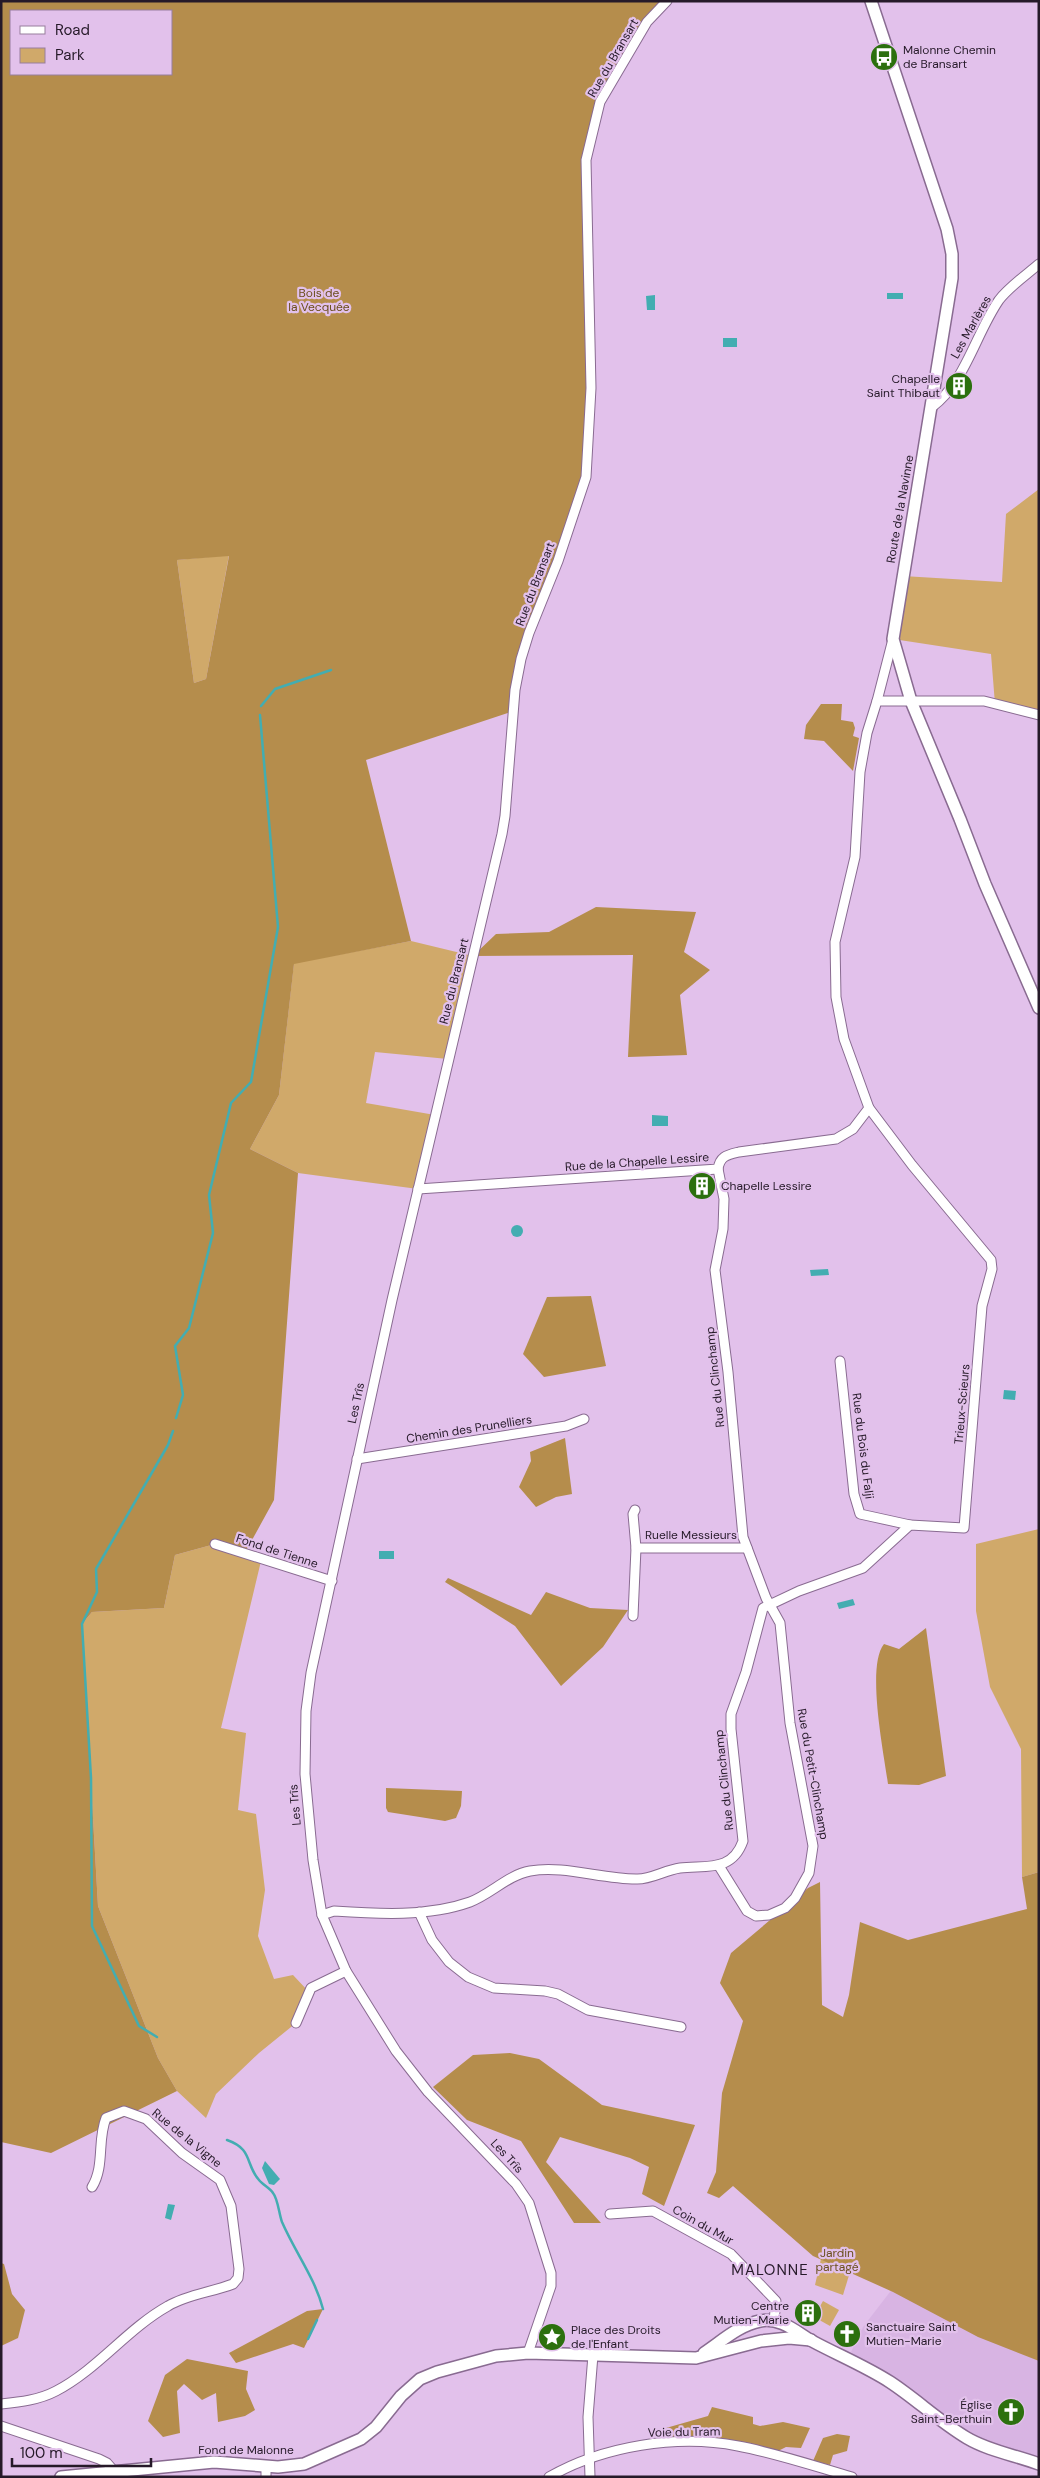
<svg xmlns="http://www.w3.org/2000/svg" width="1040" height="2478" viewBox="0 0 1040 2478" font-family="'DM Sans',sans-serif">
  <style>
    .built { fill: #d8b4e3 }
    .green { fill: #d0a96a }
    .forest { fill: #b58d4c; fill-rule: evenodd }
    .water { fill: #43adb1 }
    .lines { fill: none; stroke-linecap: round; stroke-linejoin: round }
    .stream { stroke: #43adb1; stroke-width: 2.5 }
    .minor-casing { stroke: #896b91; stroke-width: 11 }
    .tertiary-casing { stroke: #896b91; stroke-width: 14 }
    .minor { stroke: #fff; stroke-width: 9 }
    .tertiary { stroke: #fff; stroke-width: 11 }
    .labels { text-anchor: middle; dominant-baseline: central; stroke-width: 4.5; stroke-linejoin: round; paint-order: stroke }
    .poi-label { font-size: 12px; fill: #261a29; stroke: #e2c1eb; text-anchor: start }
    .street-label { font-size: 12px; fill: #261a29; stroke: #e2c1eb }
    .park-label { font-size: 12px; fill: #6b4f1d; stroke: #e2c1eb }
    .quarter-label { font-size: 15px; letter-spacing: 1px; fill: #261a29; stroke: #e2c1eb }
  </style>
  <rect width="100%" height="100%" fill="#e2c1eb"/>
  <path class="built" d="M893 2288 1039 2356V2459L998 2447 954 2423 851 2352 863 2327Z"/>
  <g class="green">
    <path d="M1039 489V715L995 704 991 654 893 639 903 576 1002 582 1006 514Z"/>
    <path d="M229 555 206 679 194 683 177 560Z"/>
    <path d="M411 941 473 956 448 1059 375 1052 366 1103 435 1115 418 1189 298 1173 250 1149 279 1095 294 963Z"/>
    <path d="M1039 1529V1872L1022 1877 1021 1749 990 1687 976 1611V1544Z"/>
    <path d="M215 1544 261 1561 221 1728 246 1733 238 1810 256 1814 265 1890 258 1936 274 1979 293 1975 309 1992 296 2023 259 2053 216 2094 206 2118 177 2091 158 2058 98 1906 82 1624 92 1612 164 1608 175 1555Z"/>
    <path d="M826 2237 858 2246 843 2295 815 2285Z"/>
    <path d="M823 2301 839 2310 830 2326 814 2317Z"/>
  </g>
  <g class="forest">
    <path d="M1 1H667L656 13 600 102 586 160 589 303 586 477 529 633 511 712 366 760 411 941 294 964 279 1095 250 1149 298 1173 274 1500 246 1551 215 1544 175 1555 164 1608 92 1612 82 1624 98 1906 158 2058 177 2091 51 2153 1 2142ZM11 11H171V74H11ZM229 556 206 679 194 683 177 560Z"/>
    <path d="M821 704H842L841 720 853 722 855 728 853 736 859 738 853 771 824 741 804 739 806 725Z"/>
    <path d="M596 907 696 912 684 952 710 970 680 995 687 1055 628 1057 633 955 473 956 496 934 549 932Z"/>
    <path d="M591 1296 606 1366 544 1377 523 1354 547 1297Z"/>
    <path d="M565 1438 572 1494 556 1497 536 1507 519 1487 531 1461 530 1452Z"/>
    <path d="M448 1578 531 1615 546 1592 590 1608 628 1610 603 1647 561 1686 515 1626 445 1582Z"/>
    <path d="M926 1628 946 1776 919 1785 888 1784C884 1754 866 1666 884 1644L899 1649Z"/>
    <path d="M386 1788 462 1791 461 1806 456 1818 445 1821 388 1812 386 1808Z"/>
    <path d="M1039 1872V2361L978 2337 893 2292 813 2256 733 2186 719 2198 707 2193 716 2172 722 2093 743 2021 720 1983 731 1953 808 1888 820 1882 822 2005 843 2017 849 1995 860 1922 908 1940 1027 1909 1022 1877Z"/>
    <path d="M510 2053 539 2059 602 2105 695 2125 664 2206 642 2194 649 2167 630 2158 560 2137 546 2162 601 2223H574L521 2141 467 2120 433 2087 473 2055Z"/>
    <path d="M1 2263 4 2264 12 2294 25 2310 18 2338 1 2346Z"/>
    <path d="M323 2309 304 2348 293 2344 236 2363 229 2353 307 2311Z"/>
    <path d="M187 2359 248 2371 246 2389 255 2410 245 2416 218 2422 216 2393 202 2400 184 2384 177 2391 180 2433 163 2437 148 2421 165 2375Z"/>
    <path d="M712 2407 753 2417V2424L760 2426 783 2422 810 2428 801 2448 786 2447 776 2452 711 2437 663 2438 666 2428 708 2416Z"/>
    <path d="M837 2434 850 2436 847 2451 833 2455 830 2465 813 2461 823 2438Z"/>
  </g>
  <g class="water">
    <rect x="887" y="293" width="16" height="6"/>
    <path d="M655 295V310H647L646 296Z"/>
    <rect x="723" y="338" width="14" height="9"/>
    <path d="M652 1115 668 1116V1126H652Z"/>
    <circle cx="517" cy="1231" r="6"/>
    <path d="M828 1269 829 1275 811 1276 810 1270Z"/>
    <path d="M1004 1390 1016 1391 1015 1400 1003 1399Z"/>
    <rect x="379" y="1551" width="15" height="8"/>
    <path d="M853 1599 855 1605 839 1609 837 1603Z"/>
    <path d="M265 2161 280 2179 274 2185 269 2184 262 2168Z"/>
    <path d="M168 2204 175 2205 171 2220 165 2218Z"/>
  </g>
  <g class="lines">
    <g class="stream">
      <path d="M261 706 275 689 331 670"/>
      <path d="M176 1418 183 1395 175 1346 189 1328 213 1233 209 1195 231 1103 251 1082 278 927 260 715"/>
      <path d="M157 2037 139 2026 92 1926 91 1778 82 1624 97 1592 96 1569 168 1445 173 1431"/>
      <path d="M227 2140C253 2149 245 2164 259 2180 263 2185 270 2188 273 2193 278 2199 279 2214 282 2222 295 2252 315 2278 323 2309"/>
      <path d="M308 2339 317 2320"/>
    </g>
    <defs>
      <g id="minor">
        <path d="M932 407C965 383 976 333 999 300 1009 287 1026 275 1039 264"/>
        <path d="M877 701 893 639"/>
        <path d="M718 1169 724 1199 723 1229 715 1270 728 1372 743 1537 766 1598 780 1623 790 1723 813 1846 809 1873 795 1898 785 1908 769 1915 756 1916 747 1911 719 1866"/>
        <path d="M418 1189 718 1169C720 1156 727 1155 739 1152L836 1139 853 1129 869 1108"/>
        <path d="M840 1361 854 1494 860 1514 910 1525"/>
        <path d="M357 1459 566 1426 584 1419"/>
        <path d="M215 1544 332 1581"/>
        <path d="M636 1548H747"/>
        <path d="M633 1616 636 1548 633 1514 635 1510"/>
        <path d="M419 1912 432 1940 449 1962 468 1977 494 1988 545 1991 558 1994 588 2010 681 2027"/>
        <path d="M322 1915 334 1911C378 1914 428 1917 470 1902 491 1894 508 1875 530 1871 564 1865 601 1879 636 1879 650 1880 665 1870 680 1868 707 1865 732 1872 743 1841L731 1729V1714L746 1672 763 1608 799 1591 863 1568 910 1525 964 1528 982 1306 992 1269 991 1260 912 1165 869 1108 844 1039 836 997 835 942 855 857 860 772 867 733 877 701H984L1039 715"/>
        <path d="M296 2023 311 1988 346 1971"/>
        <path d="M610 2214 653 2211 731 2254 776 2301 774 2321"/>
        <path d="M528 2353 551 2286V2273L529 2203 516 2184 428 2092 396 2051 346 1971 322 1915 313 1860 305 1774 306 1711 311 1673 392 1300 502 834 505 816 515 690 521 659 529 633 558 561 586 477 591 388 586 160 600 102 647 22 667 1"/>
        <path d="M1 2404C20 2402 39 2400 56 2391 98 2369 127 2329 168 2306 186 2295 212 2292 233 2284L238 2278 239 2269 231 2206 220 2180 182 2153 146 2119 124 2111 106 2118C97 2140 105 2166 92 2187"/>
        <path d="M1 2426 99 2459 107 2463 114 2471"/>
        <path d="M266 2477V2466"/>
        <path d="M549 2477C603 2446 677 2434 738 2446 776 2453 814 2466 852 2477"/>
        <path d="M590 2477 588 2417 593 2355"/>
      </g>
      <g id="tertiary">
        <path d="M871 1 947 229 952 254V278L893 639 911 701 960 819 985 884 1039 1008"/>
        <path d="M704 2353C722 2341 739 2325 760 2321 781 2317 796 2332 812 2341 838 2355 865 2366 890 2382 916 2399 940 2422 967 2438 989 2451 1015 2455 1039 2464"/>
        <path d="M61 2477 214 2462 278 2467 304 2464 361 2439 376 2427 401 2396 420 2379 437 2372 496 2356 528 2353 696 2358 761 2341 789 2338 811 2340"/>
      </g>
    </defs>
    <use href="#minor" class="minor-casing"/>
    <use href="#tertiary" class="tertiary-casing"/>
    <use href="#minor" class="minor"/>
    <use href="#tertiary" class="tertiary"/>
  </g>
  <defs>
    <symbol id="bus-disc" viewBox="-11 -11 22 22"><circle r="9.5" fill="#2c700e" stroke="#e2c1eb"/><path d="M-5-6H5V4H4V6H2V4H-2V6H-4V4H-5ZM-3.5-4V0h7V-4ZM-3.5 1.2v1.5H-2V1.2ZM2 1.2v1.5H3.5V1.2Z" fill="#fff"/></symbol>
    <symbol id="building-disc" viewBox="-11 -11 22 22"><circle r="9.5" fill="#2c700e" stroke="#e2c1eb"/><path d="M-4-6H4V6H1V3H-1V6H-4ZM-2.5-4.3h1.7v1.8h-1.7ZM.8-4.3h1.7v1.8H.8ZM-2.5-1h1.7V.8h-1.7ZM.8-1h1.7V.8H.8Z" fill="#fff"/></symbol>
    <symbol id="church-disc" viewBox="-11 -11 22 22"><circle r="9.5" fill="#2c700e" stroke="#e2c1eb"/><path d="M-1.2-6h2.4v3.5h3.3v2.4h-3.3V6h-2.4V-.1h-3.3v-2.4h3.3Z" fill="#fff"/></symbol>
    <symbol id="sight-disc" viewBox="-11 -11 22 22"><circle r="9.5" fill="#2c700e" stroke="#e2c1eb"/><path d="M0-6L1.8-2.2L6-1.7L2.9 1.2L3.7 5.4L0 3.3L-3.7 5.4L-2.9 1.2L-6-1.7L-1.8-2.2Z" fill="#fff"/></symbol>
  </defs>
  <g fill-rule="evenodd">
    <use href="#bus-disc" x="868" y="41" width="32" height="32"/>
    <use href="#building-disc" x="943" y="370" width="32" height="32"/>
    <use href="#building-disc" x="686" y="1170" width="32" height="32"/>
    <use href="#building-disc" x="792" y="2297" width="32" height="32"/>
    <use href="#church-disc" x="831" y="2318" width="32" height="32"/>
    <use href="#sight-disc" x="536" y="2321" width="32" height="32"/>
    <use href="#church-disc" x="995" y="2396" width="32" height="32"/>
  </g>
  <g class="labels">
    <g class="poi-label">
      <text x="903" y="50">Malonne Chemin<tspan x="903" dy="14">de Bransart</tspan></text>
      <text x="940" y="379" text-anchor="end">Chapelle<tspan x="940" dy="14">Saint Thibaut</tspan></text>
      <text x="721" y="1186">Chapelle Lessire</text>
      <text x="789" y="2306" text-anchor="end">Centre<tspan x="789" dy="14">Mutien-Marie</tspan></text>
      <text x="866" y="2327">Sanctuaire Saint<tspan x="866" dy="14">Mutien-Marie</tspan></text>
      <text x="571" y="2330">Place des Droits<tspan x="571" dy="14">de l'Enfant</tspan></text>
      <text x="992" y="2405" text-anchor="end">Église<tspan x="992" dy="14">Saint-Berthuin</tspan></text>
    </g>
    <g class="street-label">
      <text transform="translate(613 58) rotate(-60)">Rue du Bransart</text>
      <text transform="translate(971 327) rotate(-61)">Les Marlères</text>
      <text transform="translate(900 509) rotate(-80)">Route de la Navinne</text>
      <text transform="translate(535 584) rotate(-69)">Rue du Bransart</text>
      <text transform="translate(454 981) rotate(-76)">Rue du Bransart</text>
      <text transform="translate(637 1162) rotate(-4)">Rue de la Chapelle Lessire</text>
      <text transform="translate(715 1377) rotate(-96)">Rue du Clinchamp</text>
      <text transform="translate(356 1403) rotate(-78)">Les Trîs</text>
      <text transform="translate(962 1404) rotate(-85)">Trieux-Scieurs</text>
      <text transform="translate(469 1429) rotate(-9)">Chemin des Prunelliers</text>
      <text transform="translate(863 1446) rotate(83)">Rue du Bois du Falji</text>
      <text x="691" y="1535">Ruelle Messieurs</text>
      <text transform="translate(277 1551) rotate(18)">Fond de Tienne</text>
      <text transform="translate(813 1774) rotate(80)">Rue du Petit-Clinchamp</text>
      <text transform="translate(724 1780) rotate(-96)">Rue du Clinchamp</text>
      <text transform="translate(295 1805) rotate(-95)">Les Trîs</text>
      <text transform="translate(187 2138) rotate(39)">Rue de la Vigne</text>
      <text transform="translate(507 2156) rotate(47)">Les Trîs</text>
      <text transform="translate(703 2225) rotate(29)">Coin du Mur</text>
      <text transform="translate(684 2432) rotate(-1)">Voie du Tram</text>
      <text x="246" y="2450">Fond de Malonne</text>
    </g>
    <g class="park-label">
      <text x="319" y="293">Bois de<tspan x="319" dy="14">la Vecquée</tspan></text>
      <text x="837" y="2253">Jardin<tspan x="837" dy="14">partagé</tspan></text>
    </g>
    <g class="quarter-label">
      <text x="770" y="2270">MALONNE</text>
    </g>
  </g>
  <rect width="1040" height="2478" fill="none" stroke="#261a29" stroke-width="5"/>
  <rect x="10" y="10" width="162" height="65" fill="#e2c1eb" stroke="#977e9d"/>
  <rect x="20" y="26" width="25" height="8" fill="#ffffff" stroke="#977e9d"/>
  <text x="55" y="35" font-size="15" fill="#261a29">Road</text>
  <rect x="20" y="48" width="25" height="15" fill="#d0a96a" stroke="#977e9d"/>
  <text x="55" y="60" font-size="15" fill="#261a29">Park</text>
  <path d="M12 2458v8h139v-8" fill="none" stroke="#261a29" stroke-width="2.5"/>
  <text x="20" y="2458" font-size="15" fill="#261a29" stroke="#e2c1eb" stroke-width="4" paint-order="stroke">100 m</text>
</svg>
